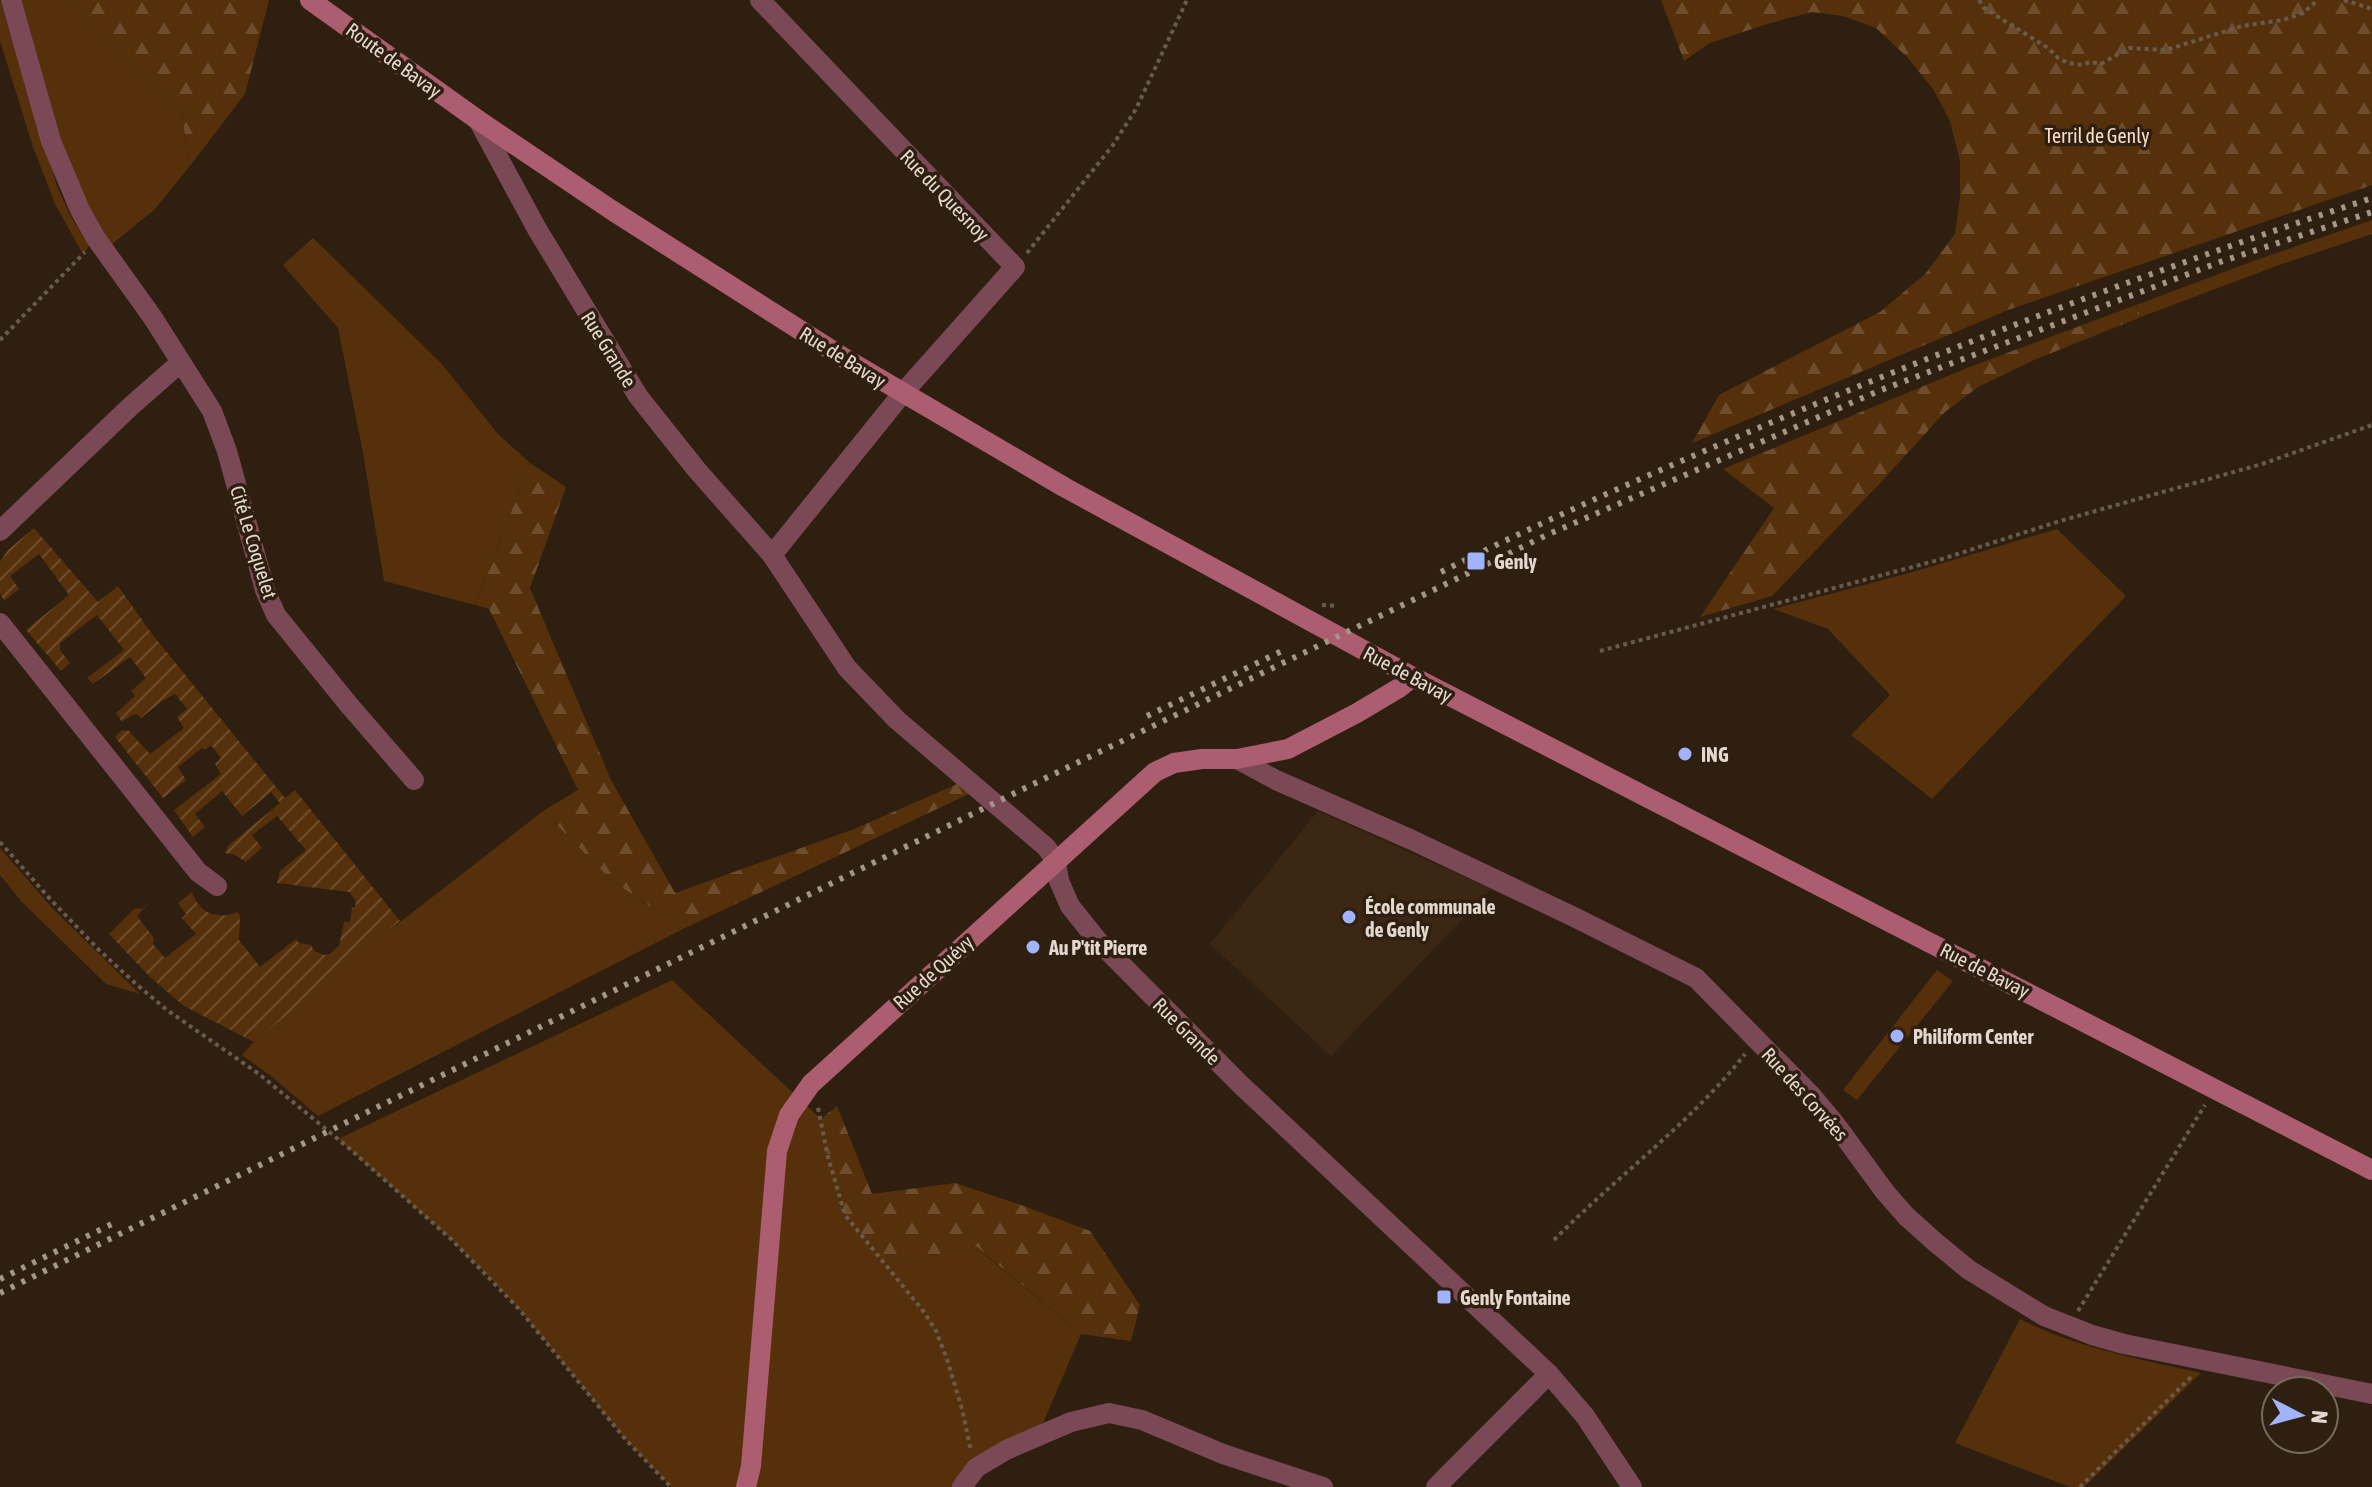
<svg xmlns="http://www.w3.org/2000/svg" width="2372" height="1487" viewBox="0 0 2372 1487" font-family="'Asap Condensed',sans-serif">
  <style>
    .built { fill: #3b2714 }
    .green { fill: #55300a }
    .forest { fill: url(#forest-firs) }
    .garden { fill: url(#garden-furrows) }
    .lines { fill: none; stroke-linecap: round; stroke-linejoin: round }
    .path { stroke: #685a4c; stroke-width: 4; stroke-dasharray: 4 4; stroke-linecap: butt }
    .minor { stroke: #7b4955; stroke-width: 20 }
    .secondary { stroke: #ac5d70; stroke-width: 20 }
    .rail { stroke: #a3968b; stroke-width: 6; stroke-dasharray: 4 8; stroke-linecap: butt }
    .poi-dot { fill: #a1b3fd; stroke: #2f1f10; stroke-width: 3 }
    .labels { text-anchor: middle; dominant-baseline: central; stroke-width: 7; stroke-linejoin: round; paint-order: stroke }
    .street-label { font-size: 20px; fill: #e3d8cf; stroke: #2f1f10 }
    .park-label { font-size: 20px; fill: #fcddc2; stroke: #2f1f10 }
    .poi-label { font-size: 20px; font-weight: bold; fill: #e3d8cf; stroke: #2f1f10; text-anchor: start }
  </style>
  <defs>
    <pattern id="forest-firs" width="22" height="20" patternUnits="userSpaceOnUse" patternTransform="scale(2)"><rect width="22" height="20" fill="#55300a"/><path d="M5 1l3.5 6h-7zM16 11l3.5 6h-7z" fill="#6d4d2d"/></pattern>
    <pattern id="garden-furrows" width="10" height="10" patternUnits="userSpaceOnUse" patternTransform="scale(2)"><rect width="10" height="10" fill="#55300a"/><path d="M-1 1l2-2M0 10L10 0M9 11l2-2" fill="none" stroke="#6d4d2d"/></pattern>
  </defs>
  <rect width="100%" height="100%" fill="#2f1f10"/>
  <path class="built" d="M1318 811 1491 889 1331 1056 1210 944Z"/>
  <g class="green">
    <path d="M0 0 57 186 70 215 89 246 83 254 55 204 33 147 0 41Z"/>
    <path d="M20 0H75L89 23 182 114 189 167 155 209 111 245C62 172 45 84 20 0Z"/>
    <path d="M2372 220V234L2282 264 2141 317 2136 305 2256 260Z"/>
    <path d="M313 238 441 363 498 434 530 463 475 605 384 581 363 453 338 328 283 265Z"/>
    <path d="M2057 529 2126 596 1932 799 1851 735 1890 695 1828 629 1773 609 1913 572Z"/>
    <path d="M543 811 611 880 683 929 318 1116 271 1076 242 1055 254 1042 328 978Z"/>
    <path d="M0 848 53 909 140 994 106 984 21 901 0 875Z"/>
    <path d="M1937 970 1953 981 1857 1100 1843 1090Z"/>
    <path d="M672 980 821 1119 828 1157 845 1215 883 1264 976 1247 1081 1334 1038 1435 962 1487H671L626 1440 519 1309 491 1279 452 1240 338 1139Z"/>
    <path d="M2020 1319C2077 1348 2139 1359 2201 1373L2084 1487H2070L1955 1443Z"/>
  </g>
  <g class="forest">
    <path d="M75 0H269L245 94 189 167 182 114 89 23Z"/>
    <path d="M1661 0H2372V185L2008 310 1692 443 1719 395 1880 312 1926 273 1955 234 1960 197V161L1950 121 1933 89 1907 57 1876 28 1843 16 1812 12 1767 24 1710 43 1684 61Z"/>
    <path d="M2136 305 2141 317 2034 360 1978 387 1945 412 1883 480 1772 596 1700 617 1774 508 1723 469 1972 366Z"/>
    <path d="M530 463 566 487 530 588 611 780 675 893 854 829 964 781 975 791 683 929 611 880 543 811 578 790 489 609 475 605Z"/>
    <path d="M837 1106 872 1194 955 1183 1024 1206 1090 1231 1140 1305 1131 1341 1081 1334 977 1247 883 1264 845 1215 828 1157 821 1119Z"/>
  </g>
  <path class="garden" d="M34 528 98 602 118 586 152 634 285 798 295 790 400 921 254 1042 184 1006 150 977 109 934 135 908 142 909 149 903 137 916 154 938 153 944 165 958 196 934 182 918 186 914 178 903 192 892C199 914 218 920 238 912L240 917 239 940 260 967 296 939 299 943 311 945 314 951 325 955 330 954 339 946 344 922H350L352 908 355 907 356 901 349 892 277 883 280 871 306 850 277 816 252 835 262 848 246 862 235 855 225 853 228 846 280 803 271 792 242 816 222 791 195 814 205 827 193 837 174 810 221 774 215 764 221 758 211 745 205 750 202 748 178 767 186 780 163 798 115 737 122 730 129 731 150 754 184 728 177 717 187 709 175 694 162 701 141 718 137 714 132 715 122 722 116 713 135 696 131 691 146 678 130 657 93 684 87 678 124 650 97 615 60 643V650L70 663 61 671 26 630 69 595 39 554 10 576 19 589 4 601 0 593V562L8 550Z"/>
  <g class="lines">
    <g class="path">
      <path d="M1979 0 1984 8 2048 48 2058 58 2068 63 2082 65 2090 62 2101 64 2129 48 2166 50 2242 26 2283 20 2303 13 2318 0"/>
      <path d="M2344 0 2372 9"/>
      <path d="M1027 253 1113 145 1136 109 1187 0"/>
      <path d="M0 340 85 252"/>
      <path d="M1322 605 1338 606"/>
      <path d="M1600 651 1942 559 2060 521 2262 464 2372 425"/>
      <path d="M0 842 51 900 99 950 136 984 167 1010 259 1074 350 1149 452 1240 519 1309 626 1440 671 1487"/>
      <path d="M818 1108 828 1157 845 1215 924 1312 936 1331 947 1359 962 1409 971 1451"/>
      <path d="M1554 1240C1616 1177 1690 1124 1745 1054"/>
      <path d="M2078 1311 2205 1105"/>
      <path d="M2080 1487 2192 1376"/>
    </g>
    <g class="minor">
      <path d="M11 0 51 141 80 210 95 237 153 318 212 411 227 451 265 590 276 615 349 705 414 780"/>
      <path d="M760 0 1015 267 902 394 772 555"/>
      <path d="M478 120 537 229 638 396 696 469 772 555 847 668 897 720 1046 847 1056 861 1059 881 1070 906 1098 941 1241 1085 1549 1374 1585 1416 1632 1487"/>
      <path d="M0 531 131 406 180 363"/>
      <path d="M0 623 198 872 217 886"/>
      <path d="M1237 759 1276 780 1412 840 1574 917 1696 978 1811 1095 1836 1125 1885 1192 1906 1216 1935 1242 1969 1270 2044 1316 2092 1335 2124 1344 2372 1394"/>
      <path d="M962 1487 976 1468 1006 1450 1071 1422 1109 1413 1142 1420 1223 1454 1323 1487"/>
      <path d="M1436 1487 1549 1374"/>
    </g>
    <g class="secondary">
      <path d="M310 0 478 120 613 211 844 358 1064 487 1413 677 2372 1170"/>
      <path d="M746 1487 751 1466 777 1151 789 1115 811 1084 1155 772 1174 763 1202 759H1237L1288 749 1357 713 1399 688 1413 677"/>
    </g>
    <g class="rail">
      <path d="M1441 572C1551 517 1664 468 1777 420 1973 338 2171 264 2372 198"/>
      <path d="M1147 716 1284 650"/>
      <path d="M0 1279 116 1222"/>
      <path d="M0 1293 1021 790 1549 534 1881 390 2220 262 2372 212"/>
    </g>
  </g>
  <g class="poi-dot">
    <rect x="1466" y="551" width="20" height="20" rx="4"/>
    <circle cx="1685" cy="754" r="8"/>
    <circle cx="1349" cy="917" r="8"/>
    <circle cx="1033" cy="947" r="8"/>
    <circle cx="1897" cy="1036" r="8"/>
    <rect x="1436" y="1289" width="16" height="16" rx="4"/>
  </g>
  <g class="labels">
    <g class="street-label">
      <text transform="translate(394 60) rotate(36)">Route de Bavay</text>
      <text transform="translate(945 195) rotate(46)">Rue du Quesnoy</text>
      <text transform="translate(609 349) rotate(58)">Rue Grande</text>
      <text transform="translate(843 357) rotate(32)">Rue de Bavay</text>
      <text transform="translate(254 542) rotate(73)">Cité Le Coquelet</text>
      <text transform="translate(1408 674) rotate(28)">Rue de Bavay</text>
      <text transform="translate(1985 970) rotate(27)">Rue de Bavay</text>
      <text transform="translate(933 972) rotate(-42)">Rue de Quévy</text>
      <text transform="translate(1187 1031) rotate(45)">Rue Grande</text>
      <text transform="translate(1805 1094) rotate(48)">Rue des Corvées</text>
    </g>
    <g class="park-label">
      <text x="2097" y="135">Terril de Genly</text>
    </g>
    <g class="poi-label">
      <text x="1494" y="561">Genly</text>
      <text x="1701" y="754">ING</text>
      <text x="1365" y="906">École communale<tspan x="1365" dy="23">de Genly</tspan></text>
      <text x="1049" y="947">Au P'tit Pierre</text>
      <text x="1913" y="1036">Philiform Center</text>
      <text x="1460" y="1297">Genly Fontaine</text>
    </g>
  </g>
  <g transform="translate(2300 1415) rotate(96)"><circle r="38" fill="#2f1f10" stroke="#77695c" stroke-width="2"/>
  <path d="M0-6L14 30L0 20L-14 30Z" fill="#a1b3fd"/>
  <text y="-12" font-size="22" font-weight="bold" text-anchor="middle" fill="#e3d8cf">N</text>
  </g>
</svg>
